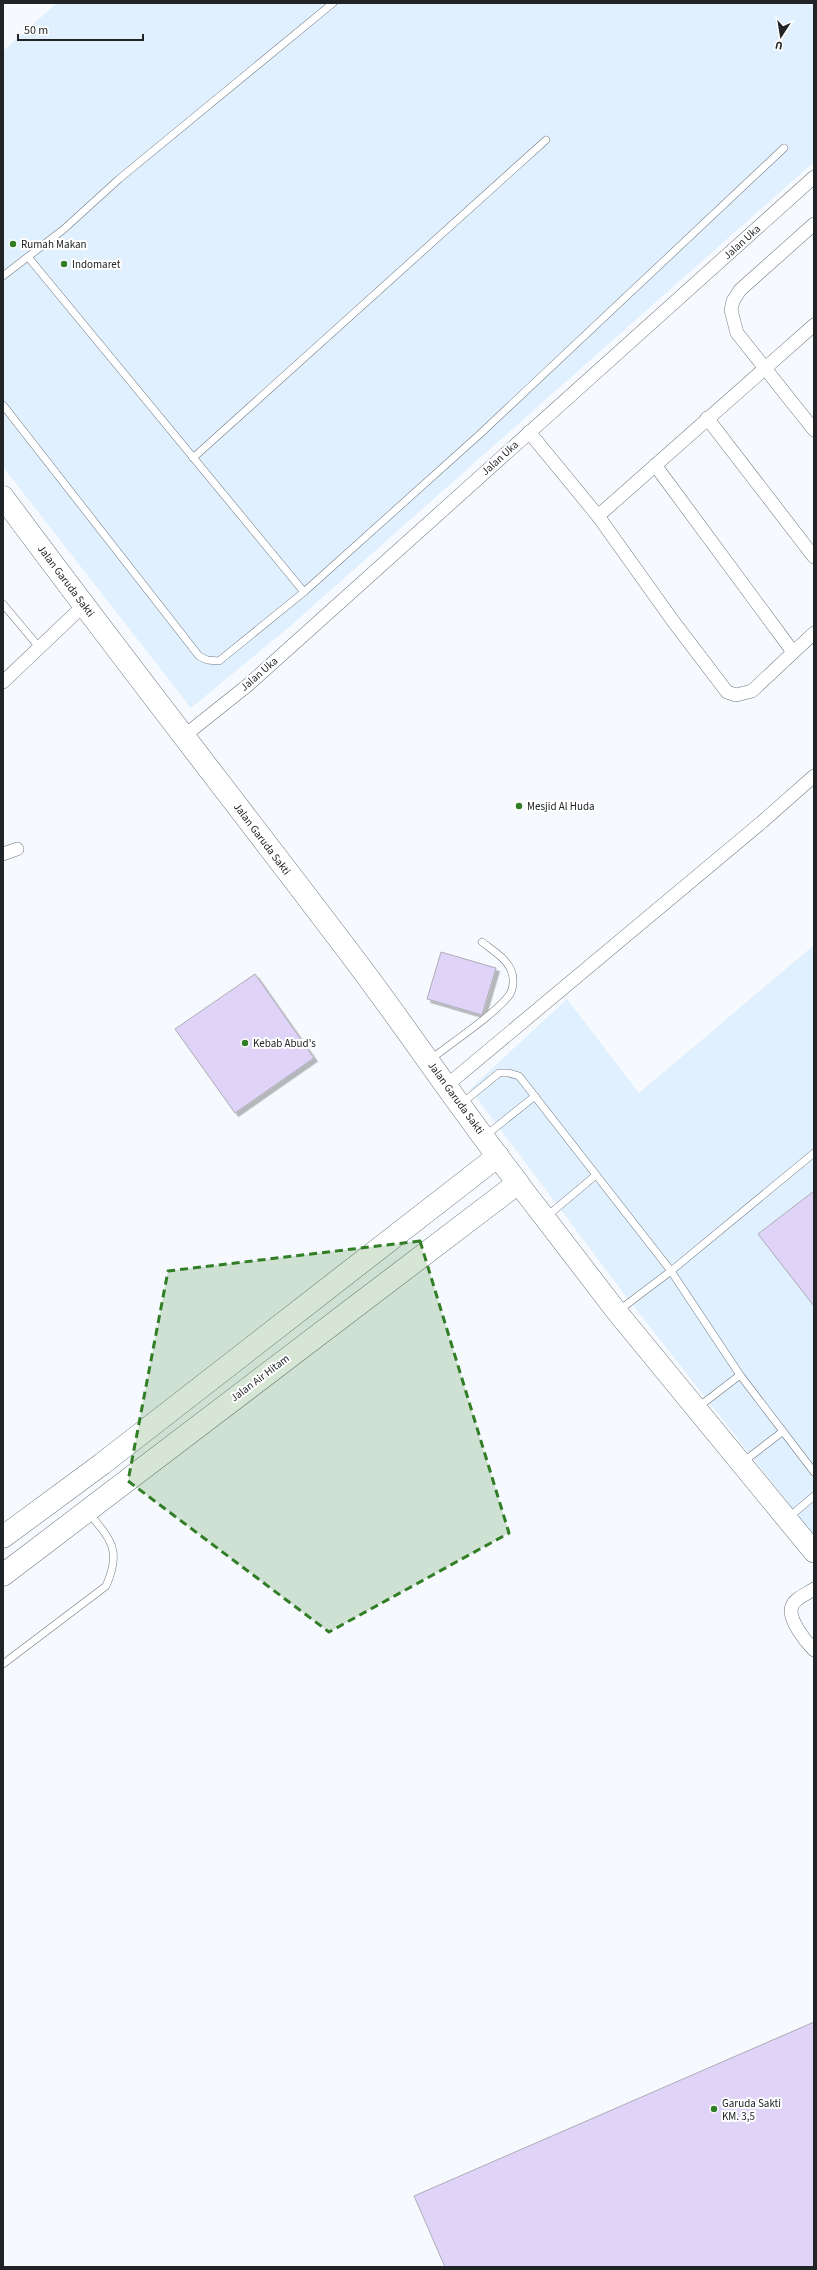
<svg xmlns="http://www.w3.org/2000/svg" width="817" height="2270" viewBox="0 0 817 2270" font-family="'Source Sans 3',sans-serif">
  <style>
    .built { fill: #e1f0ff }
    .building { fill: #dfd4f8; stroke: #aeabb6; filter: url(#shadow) }
    .lines { fill: none; stroke-linecap: round; stroke-linejoin: round }
    .service-casing { stroke: #6e767e; stroke-width: 8 }
    .minor-casing { stroke: #6e767e; stroke-width: 14 }
    .primary-casing { stroke: #6e767e; stroke-width: 22 }
    .trunk-casing { stroke: #6e767e; stroke-width: 23 }
    .service { stroke: #fff; stroke-width: 7 }
    .minor { stroke: #fff; stroke-width: 13 }
    .primary { stroke: #fff; stroke-width: 21 }
    .trunk { stroke: #fff; stroke-width: 22 }
    .marked { fill: #327e27; fill-opacity: 0.2; stroke: #327e27; stroke-width: 3; stroke-dasharray: 8 5; stroke-linejoin: round }
    .poi-dot { fill: #327e27; stroke: #fff; stroke-width: 1.5 }
    .labels { text-anchor: middle; dominant-baseline: central; stroke-width: 4; stroke-linejoin: round; paint-order: stroke }
    .street-label { font-size: 11px; fill: #202427; stroke: #fff }
    .poi-label { font-size: 11px; fill: #202427; stroke: #fff; text-anchor: start }
  </style>
  <defs>
    <filter id="shadow"><feDropShadow dx="3.5" dy="3.5" stdDeviation="0" flood-color="#0004"/></filter>
  </defs>
  <rect width="100%" height="100%" fill="#f6fafe"/>
  <g class="built">
    <path d="M57 3H814V162L288 628 191 708 3 467V51Z"/>
    <path d="M814 945V1536L624 1294 470 1089 567 999 639 1093Z"/>
  </g>
  <g class="building">
    <path d="M441 952 496 968 482 1015 427 999Z"/>
    <path d="M255 974 314 1058 235 1113 175 1029Z"/>
    <path d="M814 1191V1306L758 1234Z"/>
    <path d="M814 2022V2267H445L414 2196Z"/>
  </g>
  <g class="lines">
    <defs>
      <g id="service">
        <path d="M28 257 304 592"/>
        <path d="M3 276 64 229 119 179 333 3"/>
        <path d="M3 405 199 656 207 660 219 661 304 592 480 434 784 148"/>
        <path d="M193 458 546 140"/>
        <path d="M3 604 39 647"/>
        <path d="M431 1059C450 1044 498 1012 510 994 514 987 514 977 511 970 506 958 492 950 482 942"/>
        <path d="M461 1104 499 1073H509L519 1076 671 1271 740 1375 814 1472"/>
        <path d="M485 1136 535 1096"/>
        <path d="M546 1217 596 1175"/>
        <path d="M618 1311 671 1271 814 1153"/>
        <path d="M697 1408 740 1375"/>
        <path d="M743 1462 782 1432"/>
        <path d="M788 1518 814 1496"/>
        <path d="M3 1664 106 1586C122 1550 111 1540 88 1512"/>
      </g>
      <g id="minor">
        <path d="M814 224 740 290 733 301 731 310 737 333 814 430"/>
        <path d="M707 418 814 557"/>
        <path d="M529 432 598 516 673 621 727 692 736 695 752 691 814 633"/>
        <path d="M655 465 793 652"/>
        <path d="M598 516 814 325"/>
        <path d="M3 682 83 606"/>
        <path d="M184 736 248 685 814 177"/>
        <path d="M3 854 17 849"/>
        <path d="M446 1086 762 822 814 776"/>
        <path d="M814 1589C807 1594 795 1598 792 1606 787 1619 806 1642 814 1650"/>
      </g>
      <path id="primary" d="M518 1183 617 1312 814 1552"/>
      <g id="trunk">
        <path d="M3 497C119 654 240 808 358 964 412 1036 462 1111 518 1183L3 1575"/>
        <path d="M3 1537 102 1464 498 1156"/>
      </g>
    </defs>
    <use href="#service" class="service-casing"/>
    <use href="#minor" class="minor-casing"/>
    <use href="#primary" class="primary-casing"/>
    <use href="#trunk" class="trunk-casing"/>
    <use href="#service" class="service"/>
    <use href="#minor" class="minor"/>
    <use href="#primary" class="primary"/>
    <use href="#trunk" class="trunk"/>
  </g>
  <path class="marked" d="M420 1241 509 1533 329 1632 128 1481 168 1271Z"/>
  <g class="poi-dot">
    <circle cx="13" cy="244" r="4"/>
    <circle cx="64" cy="264" r="4"/>
    <circle cx="519" cy="806" r="4"/>
    <circle cx="245" cy="1043" r="4"/>
    <circle cx="714" cy="2109" r="4"/>
  </g>
  <g class="labels">
    <g class="street-label">
      <text transform="translate(742 242) rotate(-42)">Jalan Uka</text>
      <text transform="translate(500 458) rotate(-42)">Jalan Uka</text>
      <text transform="translate(66 581) rotate(53)">Jalan Garuda Sakti</text>
      <text transform="translate(259 674) rotate(-41)">Jalan Uka</text>
      <text transform="translate(262 839) rotate(53)">Jalan Garuda Sakti</text>
      <text transform="translate(456 1098) rotate(54)">Jalan Garuda Sakti</text>
      <text transform="translate(260 1378) rotate(-37)">Jalan Air Hitam</text>
    </g>
    <g class="poi-label">
      <text x="21" y="244">Rumah Makan</text>
      <text x="72" y="264">Indomaret</text>
      <text x="527" y="806">Mesjid Al Huda</text>
      <text x="253" y="1043">Kebab Abud's</text>
      <text x="722" y="2103">Garuda Sakti<tspan x="722" dy="13">KM. 3,5</tspan></text>
    </g>
  </g>
  <rect width="817" height="2270" fill="none" stroke="#202427" stroke-width="8"/>
  <g transform="translate(781 36) rotate(192)" stroke="#ffffff" stroke-width="3" paint-order="stroke">
  <path d="M0-3L7 15L0 10L-7 15Z" fill="#202427"/>
  <text y="-6" font-size="11" font-weight="bold" text-anchor="middle" fill="#202427">U</text>
  </g>
  <path d="M18 34v6h125v-6" fill="none" stroke="#202427" stroke-width="2"/>
  <text x="24" y="34" font-size="12" fill="#202427" stroke="#ffffff" stroke-width="3" paint-order="stroke">50 m</text>
</svg>
